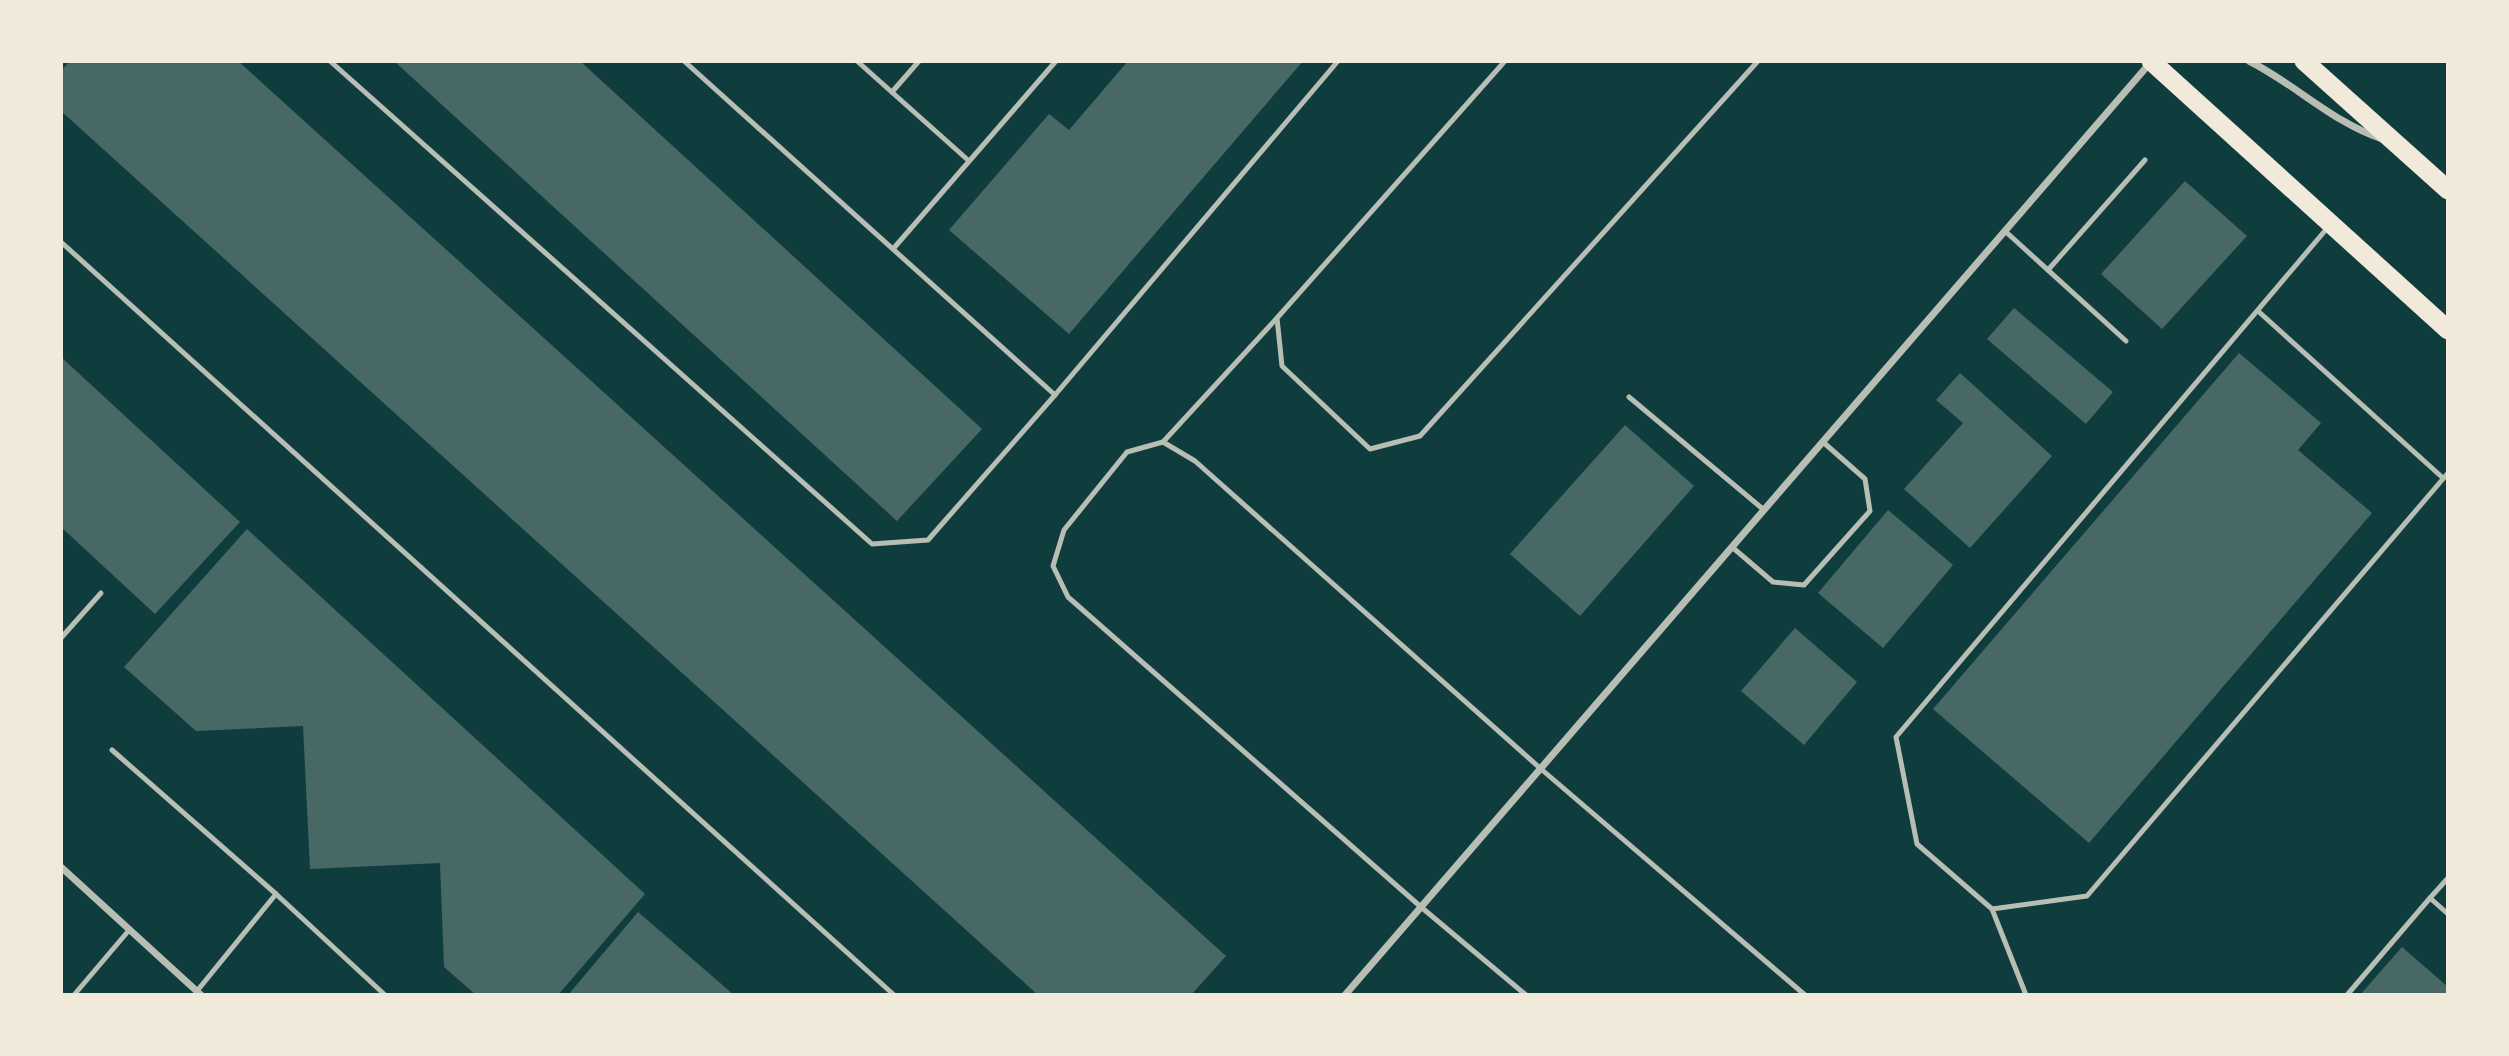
<svg xmlns="http://www.w3.org/2000/svg" width="2509" height="1056" viewBox="0 0 2509 1056" font-family="Ubuntu,sans-serif">
  <style>
    .building { fill: #486865 }
    .lines { fill: none; stroke-linecap: round; stroke-linejoin: round }
    .service { stroke: #b8beb3; stroke-width: 5 }
    .minor { stroke: #b8beb3; stroke-width: 7 }
    .trunk { stroke: #f1e9da; stroke-width: 19 }
  </style>
  <rect width="100%" height="100%" fill="#0f3d3e"/>
  <g class="building">
    <path d="M70 61H238L1226 956 1191 995H1038L61 111V71Z"/>
    <path d="M394 61H580L982 429 897 521Z"/>
    <path d="M1128 61H1303L1069 334 949 230 1049 114 1069 130Z"/>
    <path d="M2185 181 2247 236 2162 329 2101 274Z"/>
    <path d="M2014 308 2113 392 2086 424 1987 339Z"/>
    <path d="M2239 353 2321 423 2298 450 2372 513 2089 843 1933 709Z"/>
    <path d="M61 357 240 522 155 614 61 527Z"/>
    <path d="M1960 373 2052 456 1970 548 1904 489 1963 423 1936 400Z"/>
    <path d="M1625 425 1694 486 1580 616 1510 554Z"/>
    <path d="M1888 510 1953 565 1883 648 1818 593Z"/>
    <path d="M247 529 645 894 558 995H476L444 967 440 863 310 869 303 726 196 731 124 667Z"/>
    <path d="M1795 628 1857 682 1804 745 1741 691Z"/>
    <path d="M638 912 734 995H568Z"/>
    <path d="M2402 947 2448 987V995H2360Z"/>
  </g>
  <g class="lines">
    <g class="service">
      <path d="M330 61 872 544 928 540 1055 395"/>
      <path d="M684 61 1055 395 1338 61"/>
      <path d="M857 61 969 161"/>
      <path d="M1505 61 1277 318 1282 366 1370 449 1420 436 1758 61"/>
      <path d="M892 92 919 61"/>
      <path d="M2329 226 1896 737 1917 844 1992 909 2087 896 2448 473"/>
      <path d="M2005 231 2126 341"/>
      <path d="M61 242 894 995"/>
      <path d="M893 249 1056 61"/>
      <path d="M2048 270 2145 160"/>
      <path d="M2258 311 2443 478"/>
      <path d="M1629 397 1764 510"/>
      <path d="M1163 442 1277 318"/>
      <path d="M1732 547 1773 582 1804 585 1870 511 1865 479 1823 442"/>
      <path d="M61 638 101 593"/>
      <path d="M112 750 276 894"/>
      <path d="M2448 878 2430 898 2448 914"/>
      <path d="M1992 909 2026 995"/>
      <path d="M197 991 276 894 385 995"/>
      <path d="M74 995 130 929"/>
      <path d="M1526 995 1421 907 1068 597 1053 566 1064 530 1127 452 1163 442 1195 461 1541 769 1805 995"/>
      <path d="M2347 995 2430 898"/>
    </g>
    <g class="minor">
      <path d="M2249 61C2295 84 2332 122 2382 139"/>
      <path d="M61 867 201 995"/>
      <path d="M1345 995 2150 63"/>
    </g>
    <g class="trunk">
      <path d="M2151 61 2448 330"/>
      <path d="M2304 61 2448 190"/>
    </g>
  </g>
  <rect width="2509" height="1056" fill="none" stroke="#f1e9da" stroke-width="126"/>
</svg>
